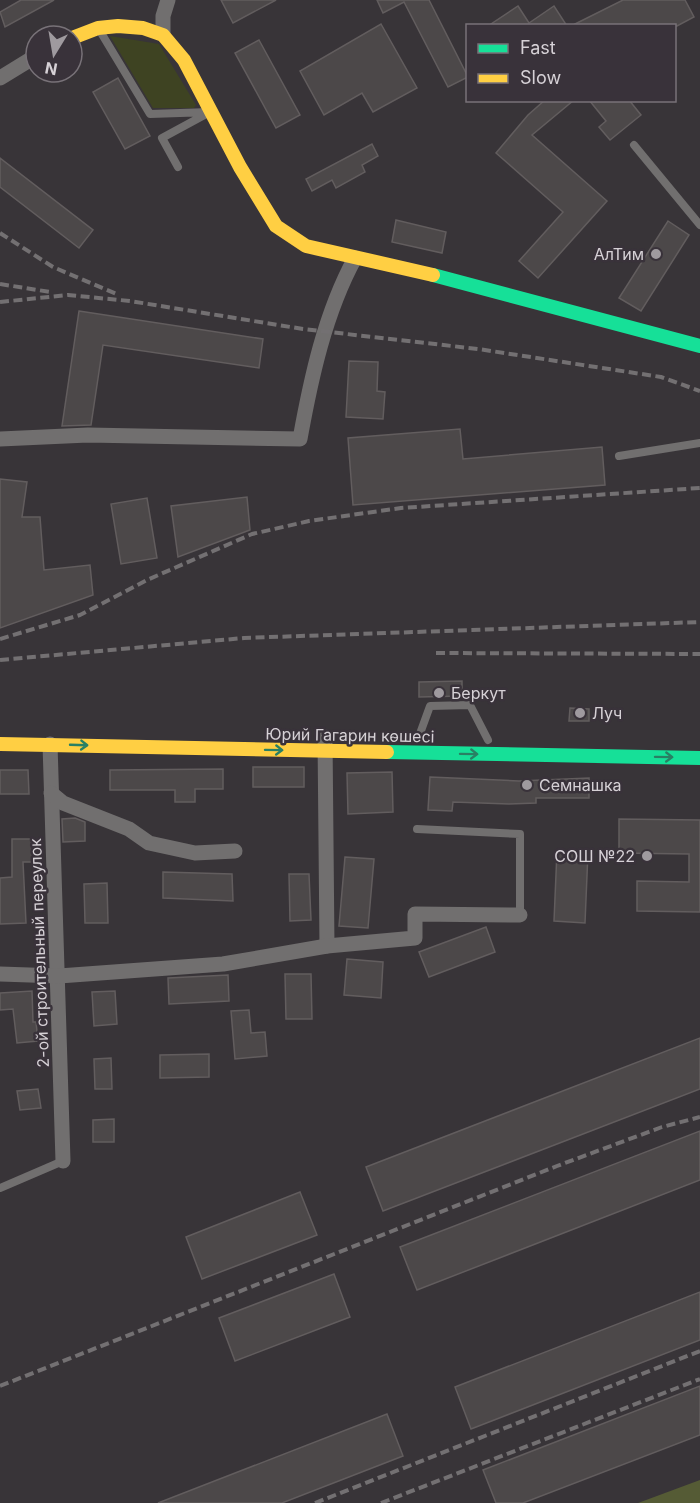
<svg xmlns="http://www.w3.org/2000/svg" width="700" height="1503" viewBox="0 0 700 1503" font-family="Inter,sans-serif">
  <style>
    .green { fill: #3e4322 }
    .forest { fill: #555b35 }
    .building { fill: #4c4849; stroke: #625d5e; stroke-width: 1.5 }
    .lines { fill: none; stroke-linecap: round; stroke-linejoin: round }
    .lane { stroke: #716f6f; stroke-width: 8 }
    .street { stroke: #716f6f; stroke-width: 15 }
    .fast { stroke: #16e098; stroke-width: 14 }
    .slow { stroke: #ffcf43; stroke-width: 14 }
    .rail { stroke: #737072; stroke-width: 4; stroke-dasharray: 9 4.5; stroke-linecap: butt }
    .oneway { stroke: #298064 }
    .poi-dot { fill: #9f9a9f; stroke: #39323a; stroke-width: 2 }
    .labels { text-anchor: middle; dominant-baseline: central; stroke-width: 5; stroke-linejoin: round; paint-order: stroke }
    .poi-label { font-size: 16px; fill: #d6d1d6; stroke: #39323a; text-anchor: start }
    .street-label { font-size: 16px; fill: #d6d1d6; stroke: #39323a }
  </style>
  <rect width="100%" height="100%" fill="#383438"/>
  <path class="green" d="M110 36 159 44 196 105 194 108H153Z"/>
  <path class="forest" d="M700 1480V1503H638Z"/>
  <g class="building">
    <path d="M21 0H54L5 27 0 12Z"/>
    <path d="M221 0H276L233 23Z"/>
    <path d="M377 0H429L468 77 448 87 404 2 383 13Z"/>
    <path d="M623 0H685L694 17 677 26H571Z"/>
    <path d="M518 6 529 23 554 6 567 26H488Z"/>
    <path d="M381 24 417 88 373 112 362 93 324 115 300 71Z"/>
    <path d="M259 40 300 115 276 128 235 53Z"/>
    <path d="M118 78 150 136 125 149 93 92Z"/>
    <path d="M545 100H574L532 135 607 201 538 278 519 261 563 212 496 153 528 115Z"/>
    <path d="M589 100H629L641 115 610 140 599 127 606 121Z"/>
    <path d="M372 144 378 156 362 165 365 172 336 188 332 180 312 191 306 179Z"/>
    <path d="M0 158 93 230 79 248 0 187Z"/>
    <path d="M396 220 446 232 442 253 392 242Z"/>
    <path d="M668 221 689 235 641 311 619 298Z"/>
    <path d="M79 311 263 339 259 368 103 345 91 425 62 426Z"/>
    <path d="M349 361 378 362 377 391 385 392 383 419 346 417Z"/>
    <path d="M460 429 463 459 602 447 605 485 353 505 348 438Z"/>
    <path d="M0 479 27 482 22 517H40L44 570 90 565 93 595 0 628Z"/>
    <path d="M247 497 250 530 178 557 171 506Z"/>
    <path d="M147 498 157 558 121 564 111 504Z"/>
    <path d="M462 681V696L419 697V682Z"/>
    <path d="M570 708 589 709V721H569Z"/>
    <rect x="253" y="767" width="51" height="20"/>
    <path d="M223 769V789H195V802H175V790H110V770Z"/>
    <path d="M0 770H28L29 794H0Z"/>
    <path d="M392 772 393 812 348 814 347 773Z"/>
    <path d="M430 777 519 781 589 778V798H536V803L509 804 453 802 452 811 428 810Z"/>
    <path d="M75 818 85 822V841L63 842 62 819Z"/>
    <path d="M619 819 700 820V912L637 911V881L689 882V854L619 853Z"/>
    <path d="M12 839H33V862H23L26 923 0 924V878L12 877Z"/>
    <path d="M557 851 588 852 585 923 554 921Z"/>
    <path d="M345 857 374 859 368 928 339 926Z"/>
    <path d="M163 872 232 874 233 901 163 898Z"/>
    <path d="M289 874H309L311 920 290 921Z"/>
    <path d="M107 883 108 923H85L84 884Z"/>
    <path d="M486 927 495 952 429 977 419 952Z"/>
    <path d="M347 959 383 962 381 998 344 995Z"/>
    <path d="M285 974H311L312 1019H286Z"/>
    <path d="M228 975 229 1001 169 1004 168 978Z"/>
    <path d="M32 991 33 1022H36L38 1041 17 1043 13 1009 0 1010V993Z"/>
    <path d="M115 991 117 1024 94 1026 92 992Z"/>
    <path d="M249 1010 251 1033 265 1032 267 1056 235 1059 231 1011Z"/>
    <path d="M700 1038V1089L383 1211 366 1167Z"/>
    <path d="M209 1054V1077L160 1078V1055Z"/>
    <path d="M111 1058 112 1089H95L94 1059Z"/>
    <path d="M38 1089 41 1108 20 1110 17 1091Z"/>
    <path d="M114 1119V1142H93V1120Z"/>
    <path d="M700 1131V1180L417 1290 400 1247Z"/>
    <path d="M300 1192 317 1235 202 1279 186 1237Z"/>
    <path d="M334 1274 350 1317 235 1361 219 1318Z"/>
    <path d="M700 1292V1340L471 1429 455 1387Z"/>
    <path d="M700 1386V1435L523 1503H496L483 1470Z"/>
    <path d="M387 1414 403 1456 282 1503H158Z"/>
  </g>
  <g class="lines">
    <g class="lane">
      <path d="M100 31 150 114 210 112 162 138 178 167"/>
      <path d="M634 145 700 225"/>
      <path d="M619 456 700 443"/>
      <path d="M418 739 430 706 470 705 488 740"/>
      <path d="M417 829 520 834V915"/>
      <path d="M0 1188 63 1161"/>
    </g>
    <g class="street">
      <path d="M163 35V16L168 0"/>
      <path d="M0 78 36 56"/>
      <path d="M0 439 88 435 300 439C311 378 325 313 355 258"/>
      <path d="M325 737 327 946"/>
      <path d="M50 744 63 1161"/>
      <path d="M51 793 63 803 129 829 149 843 195 853 235 851"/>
      <path d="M0 974 59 976 223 964 327 946 415 938V914L520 915"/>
    </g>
    <g class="fast">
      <path d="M433 275 700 346"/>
      <path d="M387 752 700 758"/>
    </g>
    <g class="slow">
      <path d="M72 38 98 28 118 26 143 28 163 35 184 60 240 167 276 226 306 246 433 275"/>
      <path d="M0 744 387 752"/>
    </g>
    <g class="rail">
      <path d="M0 233 53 267 119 295"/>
      <path d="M0 284 50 292"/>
      <path d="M0 302 68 295 130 301 303 329 478 349 661 377 700 391"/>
      <path d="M0 639 80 615 147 580 252 534 309 521 401 508 700 488"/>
      <path d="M436 653 700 654"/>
      <path d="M0 660 244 638 700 622"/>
      <path d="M0 1386 557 1166 662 1127 700 1117"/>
      <path d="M315 1503 700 1351"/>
      <path d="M381 1503 700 1379"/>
    </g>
  </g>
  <defs><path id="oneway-shaft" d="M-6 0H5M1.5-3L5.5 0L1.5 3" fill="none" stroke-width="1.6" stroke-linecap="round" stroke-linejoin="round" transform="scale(1.5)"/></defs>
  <g class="oneway">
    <use href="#oneway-shaft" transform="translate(79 745) rotate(2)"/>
    <use href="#oneway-shaft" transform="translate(274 750) rotate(1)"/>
    <use href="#oneway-shaft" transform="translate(469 754) rotate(1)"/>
    <use href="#oneway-shaft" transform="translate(664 757) rotate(1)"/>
  </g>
  <g class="poi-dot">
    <circle cx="656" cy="254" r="6"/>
    <circle cx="439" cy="693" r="6"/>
    <circle cx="580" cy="713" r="6"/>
    <circle cx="527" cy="785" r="6"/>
    <circle cx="647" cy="856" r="6"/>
  </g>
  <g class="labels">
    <g class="poi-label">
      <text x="644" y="254" text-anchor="end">АлТим</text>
      <text x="451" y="693">Беркут</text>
      <text x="592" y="713">Луч</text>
      <text x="539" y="785">Семнашка</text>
      <text x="635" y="856" text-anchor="end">СОШ №22</text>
    </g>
    <g class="street-label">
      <text transform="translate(350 735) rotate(1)">Юрий Гагарин көшесі</text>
      <text transform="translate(39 953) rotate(-92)">2-ой строительный переулок</text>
    </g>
  </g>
  <rect x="466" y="24" width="210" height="78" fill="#39323a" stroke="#787278" stroke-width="1.5"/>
  <rect x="478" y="44" width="30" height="9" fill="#16e098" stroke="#787278" stroke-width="1.5"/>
  <text x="520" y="54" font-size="18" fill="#d6d1d6">Fast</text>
  <rect x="478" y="74" width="30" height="9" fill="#ffcf43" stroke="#787278" stroke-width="1.5"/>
  <text x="520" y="84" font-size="18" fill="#d6d1d6">Slow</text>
  <g transform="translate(54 54) rotate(191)"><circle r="28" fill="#39323a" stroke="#787278" stroke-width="1.5"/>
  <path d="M0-4.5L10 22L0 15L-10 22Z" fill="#9f9a9f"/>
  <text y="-9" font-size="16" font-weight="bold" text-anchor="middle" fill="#d6d1d6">N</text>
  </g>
</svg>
